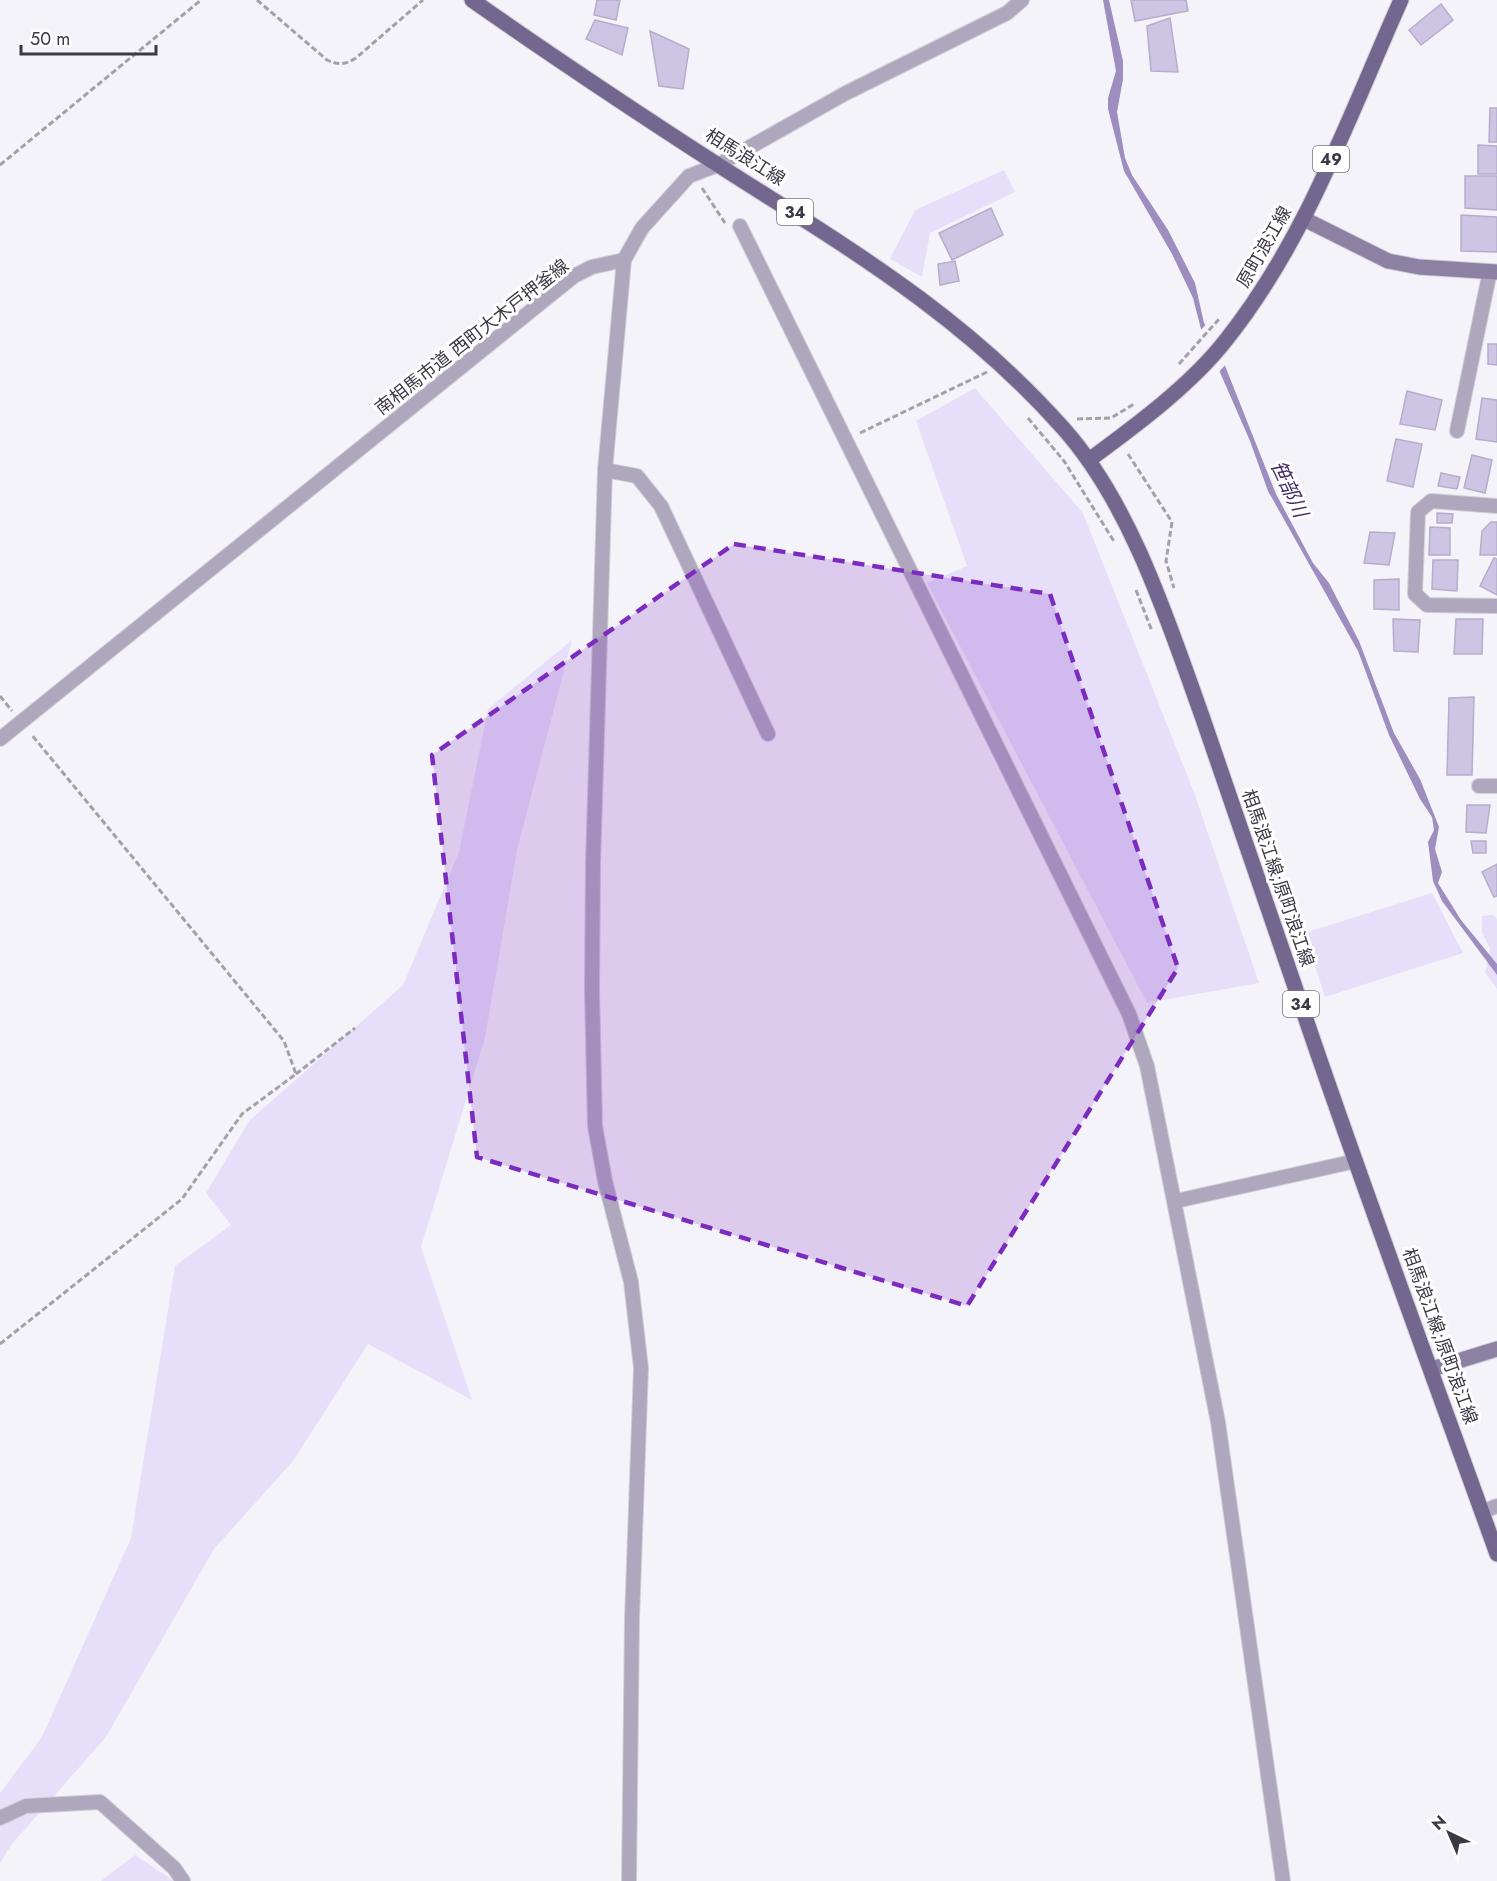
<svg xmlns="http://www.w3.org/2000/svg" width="1497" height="1881" viewBox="0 0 1497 1881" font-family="Jost,'Noto Sans JP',sans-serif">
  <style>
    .green { fill: #e7dffa }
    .water { fill: #9e8dbf }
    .pier { fill: #f5f3fa }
    .building { fill: #cec4e4; stroke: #b6accb; stroke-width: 1.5 }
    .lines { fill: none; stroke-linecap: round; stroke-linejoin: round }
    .street-casing { stroke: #d0ced6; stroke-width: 16 }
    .secondary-casing { stroke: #d0ced6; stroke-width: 17 }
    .primary-casing { stroke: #d0ced6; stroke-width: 17 }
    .path { stroke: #a3a0aa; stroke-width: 3; stroke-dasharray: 6 3; stroke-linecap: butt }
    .street { stroke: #aea7be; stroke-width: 14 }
    .secondary { stroke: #8c81a3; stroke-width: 15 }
    .primary { stroke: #74678f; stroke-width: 15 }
    .marked { fill: #7b2cbf; fill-opacity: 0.2; stroke: #7b2cbf; stroke-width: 4.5; stroke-dasharray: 12 8; stroke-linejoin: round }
    .labels { text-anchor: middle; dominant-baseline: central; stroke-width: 6; stroke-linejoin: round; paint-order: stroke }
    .shield { fill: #fff; stroke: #76747d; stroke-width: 1.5 }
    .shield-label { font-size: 16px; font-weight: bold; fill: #3c3845 }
    .street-label { font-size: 18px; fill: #3c3845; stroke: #fff }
    .water-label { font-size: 20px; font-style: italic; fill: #462c6a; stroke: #fff }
  </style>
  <rect width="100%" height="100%" fill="#f5f3fa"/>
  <g class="green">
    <path d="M1004 170 1015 192 930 233 922 277 890 259 915 210Z"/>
    <path d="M975 388 1083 513 1195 795 1259 983 1147 1003 927 583 967 566 916 421Z"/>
    <path d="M572 640 517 850 485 1038 421 1247 472 1400 368 1344 293 1461 214 1549 106 1737 12 1844 0 1863V1793L42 1737 131 1538 175 1266 231 1225 206 1193 249 1121 403 985 459 852 488 709Z"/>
    <path d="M1432 893 1463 953 1325 997 1304 933Z"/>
    <path d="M1493 915 1497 919V989L1485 973 1490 948 1482 933V916Z"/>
    <path d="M135 1855 174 1881H101Z"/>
  </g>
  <path class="water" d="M1103 0H1109L1123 61V79L1117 112 1125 158 1132 175 1168 230 1195 283 1204 323 1212 333 1276 494 1313 563 1329 583 1359 641 1394 733 1420 779 1439 827 1435 849 1442 872 1438 883 1461 920 1497 964V975L1442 901 1433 881 1428 842 1434 830 1432 817 1420 799 1389 735 1358 651 1268 491 1250 441 1201 329 1193 298 1172 254 1124 171 1108 109V98L1116 71Z"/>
  <path class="pier" d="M1208 322 1215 332 1227 363 1216 375 1199 332Z"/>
  <g class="building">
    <path d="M597 0H620L616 20 594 15Z"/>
    <path d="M1131 0H1186L1188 11 1135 21Z"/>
    <path d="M1441 4 1453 20 1421 45 1409 30Z"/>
    <path d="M1170 18 1178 72 1151 71 1147 26Z"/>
    <path d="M595 20 628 28 622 55 586 39Z"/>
    <path d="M650 31 689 49 683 89 659 86Z"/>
    <path d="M1490 108H1497V142H1489Z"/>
    <path d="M1478 145 1497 146V174H1478Z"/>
    <path d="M1465 176H1497V210L1465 208Z"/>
    <path d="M991 208 1003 235 952 260 939 233Z"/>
    <path d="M1461 215 1497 217V252L1461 251Z"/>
    <path d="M955 261 959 281 940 285 938 264Z"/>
    <path d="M1488 344H1497V365L1488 364Z"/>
    <path d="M1407 391 1442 400 1435 430 1400 424Z"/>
    <path d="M1482 398 1497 400V442L1476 439Z"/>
    <path d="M1396 439 1422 444 1413 487 1387 481Z"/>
    <path d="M1472 455 1492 460 1485 493 1464 488Z"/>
    <path d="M1441 473 1460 477 1457 489 1438 486Z"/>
    <path d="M1437 513 1453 514 1452 523H1437Z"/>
    <path d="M1491 522H1497V555H1480L1482 531Z"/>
    <path d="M1430 527 1450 528V555H1429Z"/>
    <path d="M1370 532 1395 533 1389 565 1364 563Z"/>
    <path d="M1494 558 1497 559V595L1480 586Z"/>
    <path d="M1433 560H1458L1457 591 1432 589Z"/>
    <path d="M1399 579V610L1374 609V580Z"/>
    <path d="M1393 619 1420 620 1418 652 1394 651Z"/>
    <path d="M1456 619H1483L1482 654H1454Z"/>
    <path d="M1474 697 1472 775H1447L1449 698Z"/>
    <path d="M1467 805H1490L1486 833 1466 832Z"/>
    <path d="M1471 841H1486V853H1473Z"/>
    <path d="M1497 864V896L1494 897 1482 872Z"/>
  </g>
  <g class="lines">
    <defs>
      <g id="street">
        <path d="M740 226 1129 1014 1147 1066 1218 1422 1283 1881"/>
        <path d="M624 260 605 470 593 864 592 990 595 1126 605 1181 631 1282 641 1368 632 1619 629 1881"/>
        <path d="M1457 431 1490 271"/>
        <path d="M605 470 637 476 661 506 768 734"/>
        <path d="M1497 506 1431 501 1418 512 1415 594 1427 605 1497 606"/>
        <path d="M0 739 574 276 592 267 624 260 642 228 689 176 718 165 846 93 1007 13 1022 0"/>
        <path d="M1479 786H1497"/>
        <path d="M1176 1201 1356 1161"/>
        <path d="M1482 1512 1497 1506"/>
        <path d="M0 1818 26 1806 100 1802 174 1868 183 1881"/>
      </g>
      <g id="secondary">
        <path d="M1304 219 1388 261 1419 267 1497 272"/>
        <path d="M1432 1369 1497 1349"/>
      </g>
      <g id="primary">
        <path d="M472 0C552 56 633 110 715 163 843 245 960 312 1063 428 1131 504 1168 621 1202 716 1233 805 1264 894 1294 984 1358 1175 1429 1364 1497 1554"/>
        <path d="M1089 460C1134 427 1191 385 1226 340 1306 240 1349 116 1401 0"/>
      </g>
    </defs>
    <use href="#street" class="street-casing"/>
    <use href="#secondary" class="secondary-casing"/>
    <use href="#primary" class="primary-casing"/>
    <g class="path">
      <path d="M257 0 327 60C338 65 345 65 356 58L423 0"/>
      <path d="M0 165 201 0"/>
      <path d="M702 188 725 223"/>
      <path d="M1179 364 1219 319"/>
      <path d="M1028 418 1064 461 1115 543"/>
      <path d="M1077 419 1111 418 1134 404"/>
      <path d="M860 433 987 372"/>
      <path d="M1128 454 1172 522 1166 561 1174 588"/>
      <path d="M1136 590 1152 631"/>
      <path d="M0 696 12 711"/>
      <path d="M296 1074 355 1028"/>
      <path d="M1438 1340 1452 1345"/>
      <path d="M0 1344 182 1199 242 1114 296 1074 284 1041 31 734"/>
    </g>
    <use href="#street" class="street"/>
    <use href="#secondary" class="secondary"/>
    <use href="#primary" class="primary"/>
  </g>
  <path class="marked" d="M734 544 1050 594 1178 968 967 1306 477 1157 432 755Z"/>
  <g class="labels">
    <g class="shield">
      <rect x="1313" y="146" width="36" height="26" rx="4.5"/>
      <rect x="777" y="199" width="36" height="26" rx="4.5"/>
      <rect x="1283" y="991" width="36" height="26" rx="4.5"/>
    </g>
    <g class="shield-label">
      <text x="1331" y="159">49</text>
      <text x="795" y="212">34</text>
      <text x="1301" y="1004">34</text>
    </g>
    <g class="street-label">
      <text transform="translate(745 157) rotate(32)">相馬浪江線</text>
      <text transform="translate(1264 247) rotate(-60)">原町浪江線</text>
      <text transform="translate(472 337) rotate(-38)">南相馬市道 西町大木戸押釜線</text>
      <text transform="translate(1278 878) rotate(71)">相馬浪江線;原町浪江線</text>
      <text transform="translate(1440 1336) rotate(70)">相馬浪江線;原町浪江線</text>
    </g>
    <g class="water-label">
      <text transform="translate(1289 489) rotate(65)">笹部川</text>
    </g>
  </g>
  <g transform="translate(1449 1833) rotate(316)" stroke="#ffffff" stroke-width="4.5" paint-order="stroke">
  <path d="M0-4.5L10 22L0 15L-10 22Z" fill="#3c3845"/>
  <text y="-9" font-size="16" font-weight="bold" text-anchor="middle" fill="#3c3845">N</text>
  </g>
  <path d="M21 45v9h135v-9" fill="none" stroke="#3c3845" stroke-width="3"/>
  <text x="30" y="45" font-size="18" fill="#3c3845" stroke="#ffffff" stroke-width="4.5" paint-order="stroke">50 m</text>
</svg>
